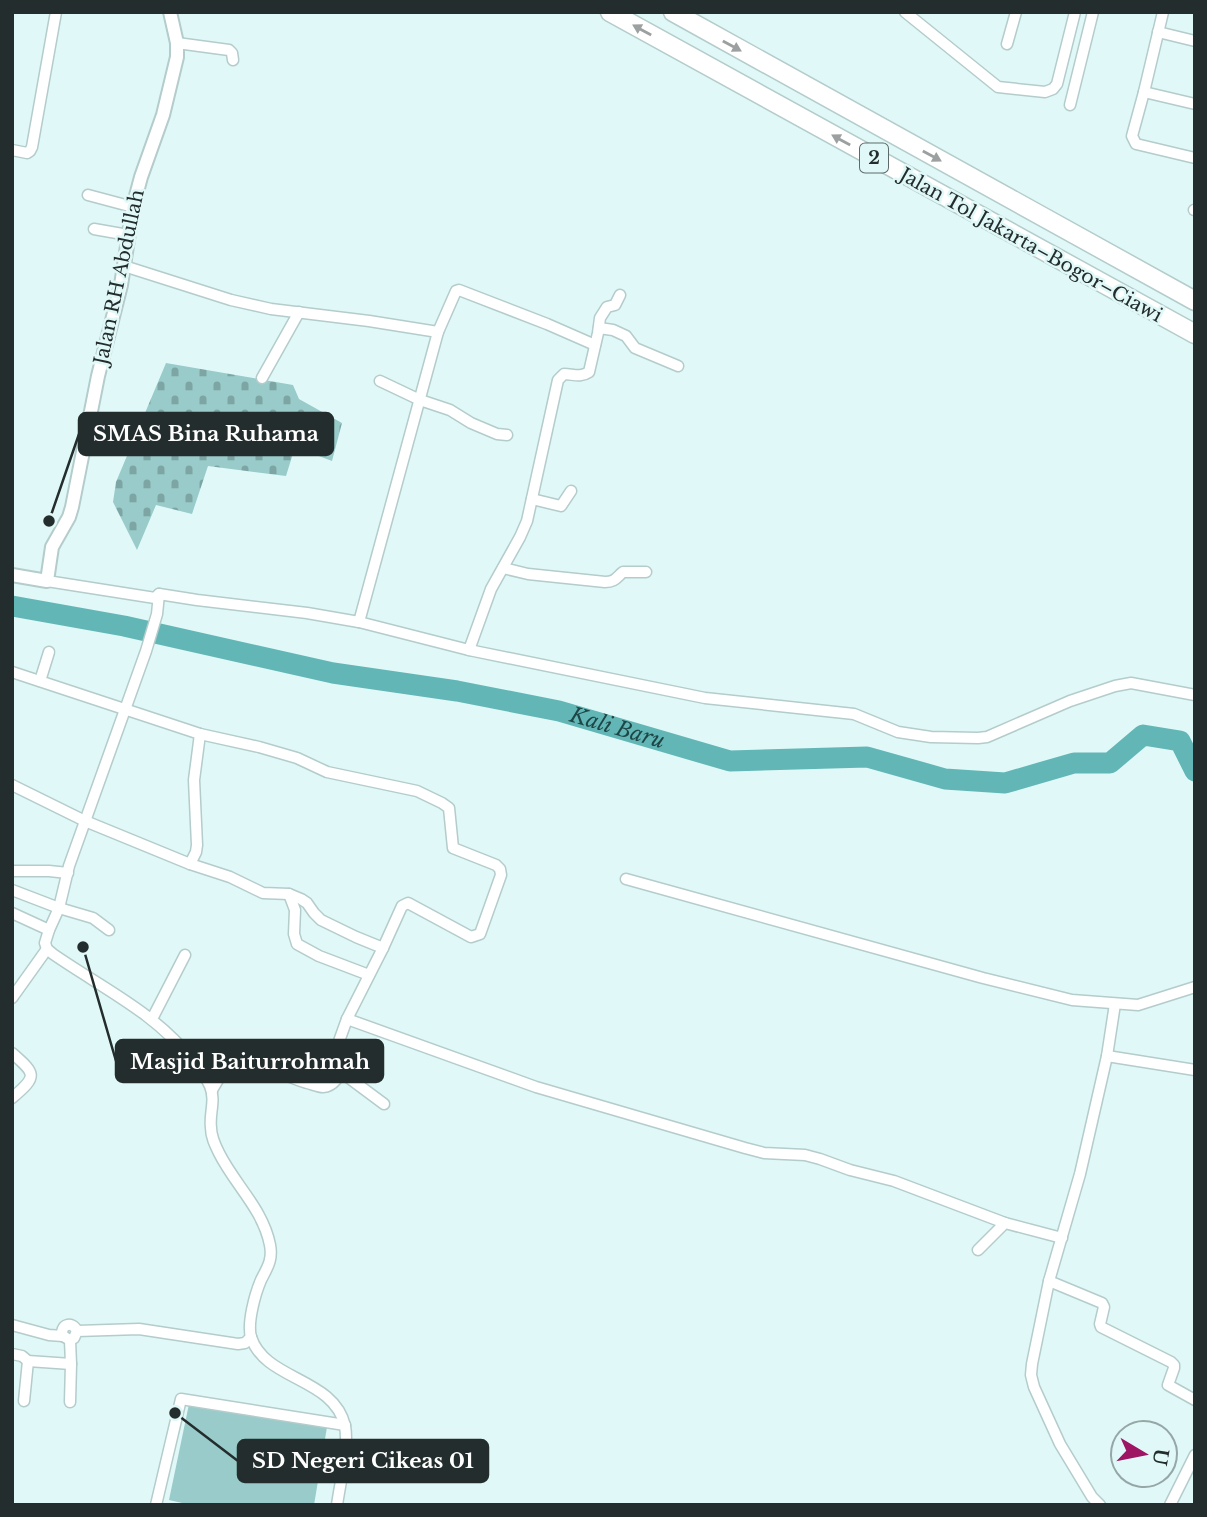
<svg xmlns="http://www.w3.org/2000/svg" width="1207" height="1517" viewBox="0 0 1207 1517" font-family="'Libre Baskerville',serif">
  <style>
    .cemetery { fill: url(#cemetery-stones) }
    .pitch { fill: #98cbc9 }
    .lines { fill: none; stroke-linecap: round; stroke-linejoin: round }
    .river { stroke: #62b7b6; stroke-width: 21 }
    .minor-casing { stroke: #b4cccb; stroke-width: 13 }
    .tertiary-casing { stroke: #b4cccb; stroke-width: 16 }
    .motorway-casing { stroke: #b4cccb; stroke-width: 21 }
    .minor { stroke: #fff; stroke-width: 10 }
    .tertiary { stroke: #fff; stroke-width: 12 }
    .motorway { stroke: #fff; stroke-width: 18 }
    .oneway { fill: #9ca0a0 }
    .labels { text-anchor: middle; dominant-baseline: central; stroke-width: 5; stroke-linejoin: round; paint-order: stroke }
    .shield { fill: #e0f9f8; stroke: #5c6a6a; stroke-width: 2 }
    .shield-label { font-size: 18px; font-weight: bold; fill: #242d2d }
    .street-label { font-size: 19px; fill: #242d2d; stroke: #e0f9f8 }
    .water-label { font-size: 21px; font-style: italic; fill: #1e4646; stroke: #e0f9f8 }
    .leader { fill: none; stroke: #242d2d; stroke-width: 2.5 }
    .callout-dot { fill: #242d2d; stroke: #e0f9f8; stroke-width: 2.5 }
    .callout { fill: #242d2d; stroke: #242d2d; stroke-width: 2.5 }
    .callout-label { font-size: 21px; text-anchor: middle; font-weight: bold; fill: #fff }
  </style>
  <defs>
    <pattern id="cemetery-stones" width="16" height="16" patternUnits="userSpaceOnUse" patternTransform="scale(1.75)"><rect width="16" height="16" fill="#98cbc9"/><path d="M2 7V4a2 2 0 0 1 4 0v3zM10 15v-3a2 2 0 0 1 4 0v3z" fill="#7ca5a4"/></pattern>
  </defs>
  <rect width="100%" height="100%" fill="#e0f9f8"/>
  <path class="cemetery" d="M166 363 293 385 299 399 342 423 332 461 295 447 286 476 208 466 192 514 156 505 137 550 113 502 116 482Z"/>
  <path class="pitch" d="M189 1404 327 1427 314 1505H191L169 1500Z"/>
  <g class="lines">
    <path class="river" id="s1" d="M12 606 124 626 333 673 457 691 559 711 730 761 867 757 945 779 1005 783 1074 763H1110L1143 735 1180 741 1195 771"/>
    <defs>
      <g id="minor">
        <path d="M905 12 998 87 1045 92 1053 89 1057 84 1075 12"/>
        <path d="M1163 12 1144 92 1195 104"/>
        <path d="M1158 32 1195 41"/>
        <path d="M177 43 229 50 232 53 233 60"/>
        <path d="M1007 44 1016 12"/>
        <path d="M1144 92 1132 136 1136 144 1195 158"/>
        <path d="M1070 105 1093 12"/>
        <path d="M12 150 27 153 30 151 32 147 56 12"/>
        <path d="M88 195 133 207"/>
        <path d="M1194 210H1195"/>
        <path d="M94 229 128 235"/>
        <path d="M124 266 231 300 271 309 369 321 438 332"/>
        <path d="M599 328 613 330 626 336 635 348 678 366"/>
        <path d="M262 378 299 312"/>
        <path d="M380 381 420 400 450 410 471 423 497 434 507 435"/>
        <path d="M532 499 561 506 571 491"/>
        <path d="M503 568 528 574 605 582C615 582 616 578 623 572H646"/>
        <path d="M47 581 155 598 159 594 197 600 307 613 359 622 469 650 705 698 854 714 898 732 931 737 978 738 987 737 1070 701 1115 686 1131 683 1195 695"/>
        <path d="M159 594 157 614 146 651 69 866 59 908 49 930 45 943 47 949 53 954C102 988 156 1013 192 1060 199 1068 206 1077 210 1086 216 1101 209 1113 211 1128 211 1137 215 1145 219 1153 235 1185 263 1209 270 1245 273 1260 267 1268 261 1280 255 1294 247 1323 251 1337 265 1381 334 1377 345 1426 349 1447 340 1483 337 1505"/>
        <path d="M359 622 438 332 456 291 459 290 547 324 595 345"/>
        <path d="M469 650 491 589 520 537 527 521 558 380 564 374C573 374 580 378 589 372L598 333 600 318 607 307 615 305 620 295"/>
        <path d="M12 672 200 734 259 747 297 758 327 772 417 791 442 803 449 808 453 848 496 865 500 869 501 875 480 934 471 937 408 903 402 906 383 948 347 1019 536 1087 745 1148 764 1153 805 1155 820 1159 850 1170 894 1181 1005 1223"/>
        <path d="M40 681 49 652"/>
        <path d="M12 785 85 821 190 864 230 877 263 893 289 894 301 899 307 903 314 913 321 920 356 937 383 948"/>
        <path d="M190 864 196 852 197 845 194 780 200 734"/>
        <path d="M12 871H49L68 873"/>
        <path d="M626 879 983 978 1072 1000 1138 1005 1195 987"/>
        <path d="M12 890 59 908 93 918 109 930"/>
        <path d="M289 894 295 910 294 934 297 944 319 956 369 975"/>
        <path d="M12 913 49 930"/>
        <path d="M12 998 47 949"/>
        <path d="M152 1019 185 955"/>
        <path d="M12 1053C36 1074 38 1076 12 1098"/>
        <path d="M1107 1056 1195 1070"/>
        <path d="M341 1072 384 1104"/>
        <path d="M212 1090 228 1063 238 1057C261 1062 283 1076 307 1083 312 1084 318 1087 323 1087 334 1086 340 1076 342 1067L333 1058 347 1019"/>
        <path d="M978 1250 1005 1223 1062 1238"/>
        <path d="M1049 1281 1102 1303 1104 1307 1100 1324 1101 1327 1171 1362 1174 1365V1368L1168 1385 1195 1400"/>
        <path d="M12 1325 49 1335 63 1336"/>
        <path d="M77 1331 74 1338 70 1340 63 1336C59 1325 72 1320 77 1331L139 1329 238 1344 245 1343 251 1337"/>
        <path d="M12 1354 22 1356 28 1361 71 1364 70 1340"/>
        <path d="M24 1401 28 1361"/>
        <path d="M70 1402 71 1364"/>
        <path d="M156 1505 181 1399 345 1425"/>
        <path d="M1100 1505 1092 1497 1060 1444 1034 1387 1031 1375 1032 1364 1049 1281 1080 1174 1107 1056 1115 1004"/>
        <path d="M1170 1505 1195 1455"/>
      </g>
      <path id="tertiary" d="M12 575 47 581 52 547 69 517 72 507 98 376 121 285 133 207 141 177 163 115 177 57V43L170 12"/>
      <g id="motorway">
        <path d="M610 12 1195 334"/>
        <path d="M673 12 1195 301"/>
      </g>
    </defs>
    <use href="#minor" class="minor-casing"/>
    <use href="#tertiary" class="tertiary-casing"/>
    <use href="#motorway" class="motorway-casing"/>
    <use href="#minor" class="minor"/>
    <use href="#tertiary" class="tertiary"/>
    <use href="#motorway" class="motorway"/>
  </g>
  <defs><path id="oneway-solid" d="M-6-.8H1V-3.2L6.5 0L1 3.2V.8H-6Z" transform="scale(1.75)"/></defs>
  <g class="oneway">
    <use href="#oneway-solid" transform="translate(642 30) rotate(-151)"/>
    <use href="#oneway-solid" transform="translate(732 46) rotate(29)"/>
    <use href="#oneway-solid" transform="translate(841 140) rotate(-151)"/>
    <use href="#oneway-solid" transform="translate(932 156) rotate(29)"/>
  </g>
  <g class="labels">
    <rect class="shield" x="860" y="143.5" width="28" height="29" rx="5"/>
    <g class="shield-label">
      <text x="874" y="158">2</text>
    </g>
    <g class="street-label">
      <text transform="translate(1031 245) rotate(29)">Jalan Tol Jakarta–Bogor–Ciawi</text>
      <text transform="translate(119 277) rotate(-78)">Jalan RH Abdullah</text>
    </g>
    <g class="water-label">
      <text stroke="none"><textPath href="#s1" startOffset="618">Kali Baru</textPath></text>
    </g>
  </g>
  <path class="leader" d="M49 521L79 434M83 947L116 1061M175 1413L238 1461"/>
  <g class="callout-dot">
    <circle cx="49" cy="521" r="7"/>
    <circle cx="83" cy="947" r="7"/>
    <circle cx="175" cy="1413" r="7"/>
  </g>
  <g class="callout">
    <rect x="79" y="413" width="254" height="42" rx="7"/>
    <rect x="116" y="1040" width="267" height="42" rx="7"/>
    <rect x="238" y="1440" width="250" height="42" rx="7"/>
  </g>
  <g class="callout-label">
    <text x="206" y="441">SMAS Bina Ruhama</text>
    <text x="250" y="1069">Masjid Baiturrohmah</text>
    <text x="363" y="1468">SD Negeri Cikeas 01</text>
  </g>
  <rect width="1207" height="1517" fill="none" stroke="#242d2d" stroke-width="28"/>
  <g transform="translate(1144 1454) rotate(100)"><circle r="33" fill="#e0f9f8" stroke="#95a7a7" stroke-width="2"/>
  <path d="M0-5L12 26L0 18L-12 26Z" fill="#9e1563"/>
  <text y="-10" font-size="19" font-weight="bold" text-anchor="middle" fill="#242d2d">U</text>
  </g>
</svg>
